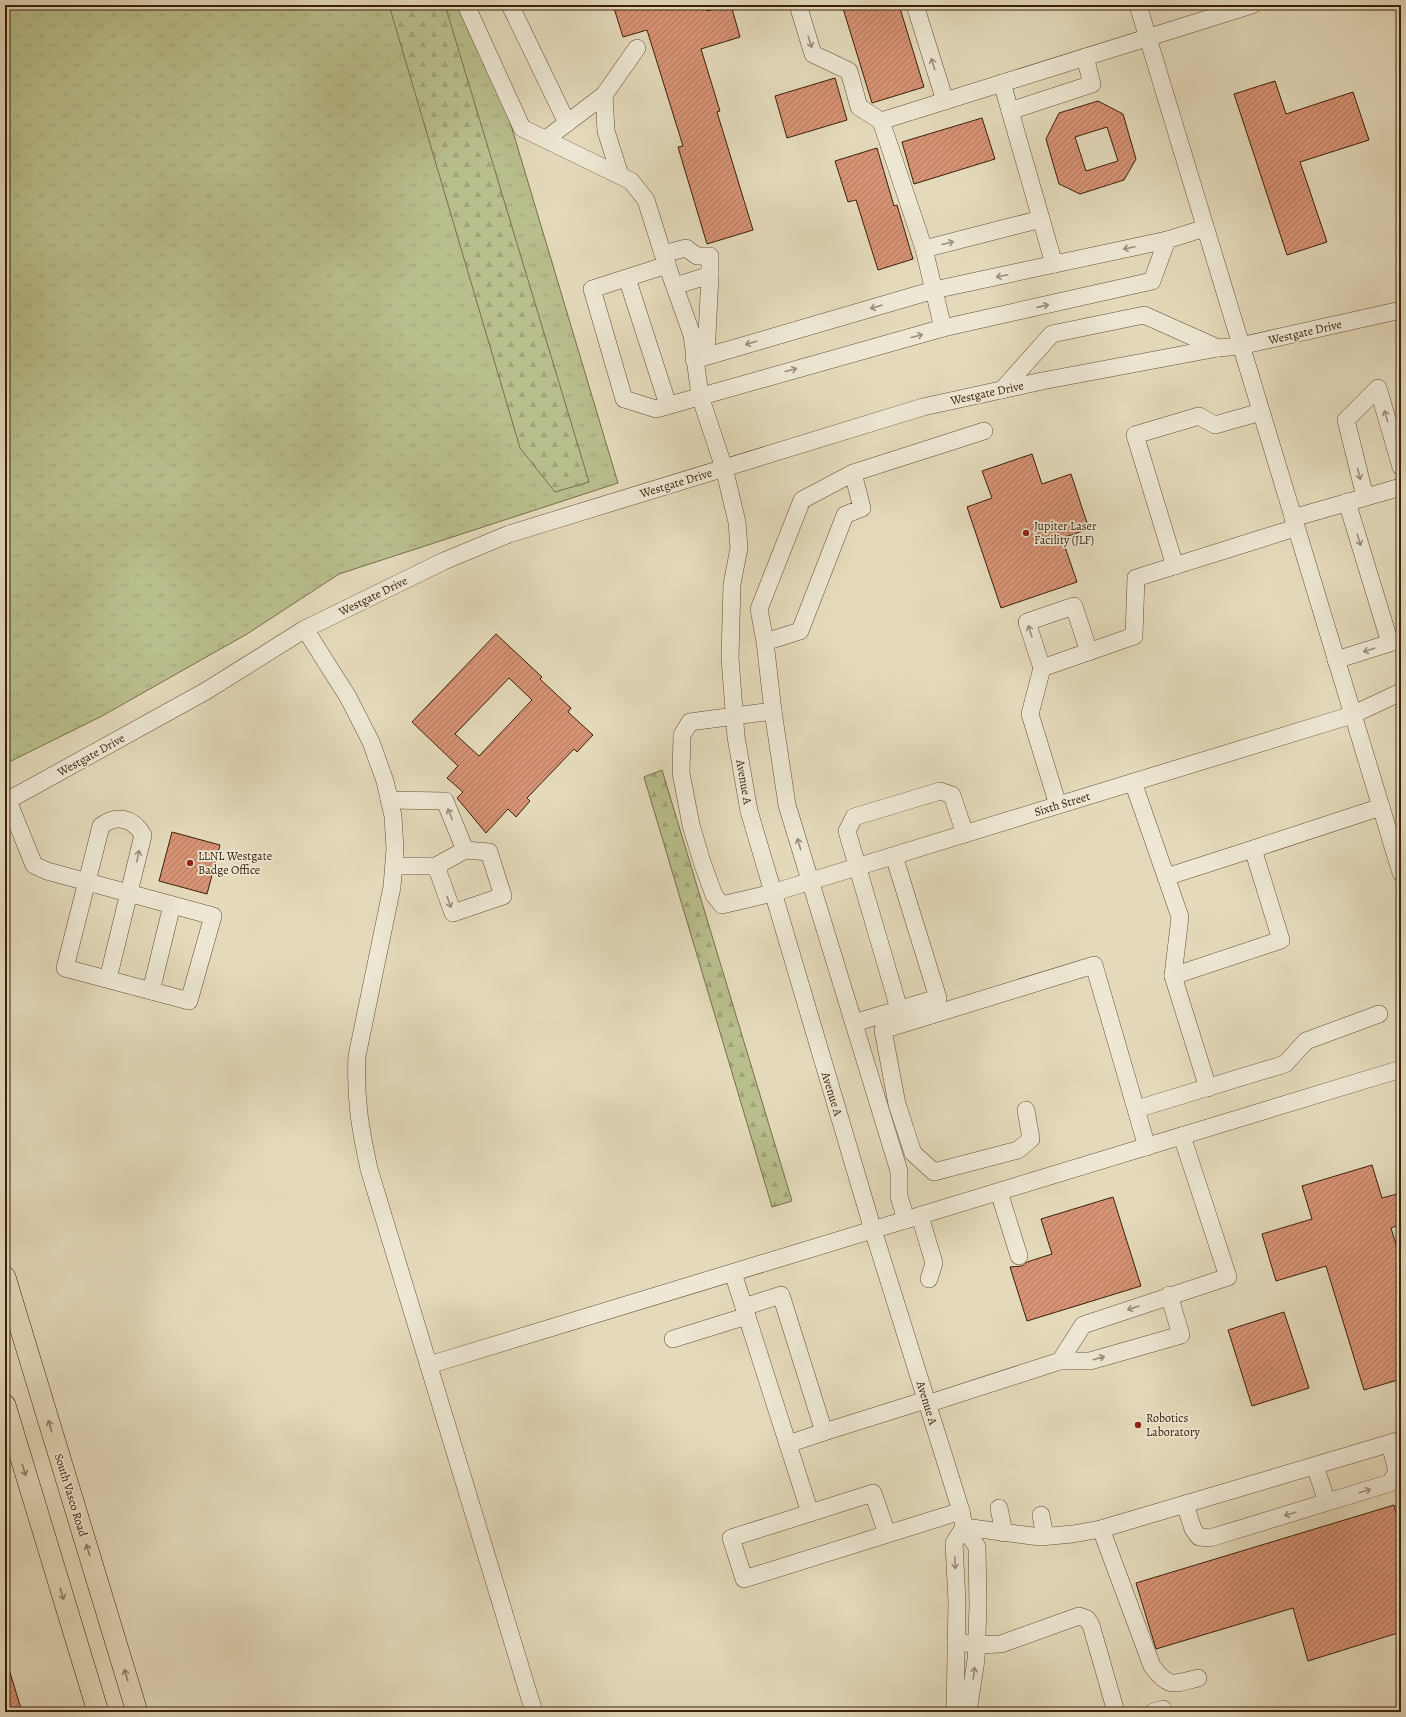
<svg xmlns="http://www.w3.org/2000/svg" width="1406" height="1717" viewBox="0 0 1406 1717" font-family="Alegreya,serif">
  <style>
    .grass { fill: url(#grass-tufts); stroke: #7a6f4b }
    .forest { fill: url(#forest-firs); stroke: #7a6f4b }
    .building { fill: url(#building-hatch); stroke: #3a2009; fill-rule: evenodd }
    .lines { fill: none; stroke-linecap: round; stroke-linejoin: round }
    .minor-casing { stroke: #644e36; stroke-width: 18 }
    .major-casing { stroke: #3a2009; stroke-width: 22 }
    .minor { stroke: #ede7d3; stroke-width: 17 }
    .major { stroke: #e4dabb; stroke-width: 21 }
    .oneway { stroke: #9c8d78 }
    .oneway2 { stroke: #8f7d62 }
    .poi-dot { fill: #8f2418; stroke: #ede7d3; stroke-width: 1.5 }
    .labels { text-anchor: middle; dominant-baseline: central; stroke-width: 3.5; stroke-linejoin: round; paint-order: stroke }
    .street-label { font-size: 12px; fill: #3a2009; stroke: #ede7d3 }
    .poi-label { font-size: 12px; fill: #3a2009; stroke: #ede7d3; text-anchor: start }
  </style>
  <defs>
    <pattern id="grass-tufts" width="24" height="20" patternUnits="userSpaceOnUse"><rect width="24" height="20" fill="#b9be8d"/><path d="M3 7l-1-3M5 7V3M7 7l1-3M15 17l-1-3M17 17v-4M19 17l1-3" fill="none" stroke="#a0a378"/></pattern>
    <pattern id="forest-firs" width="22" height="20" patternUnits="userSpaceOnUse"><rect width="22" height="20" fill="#b9be8d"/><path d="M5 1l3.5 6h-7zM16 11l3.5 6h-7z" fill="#a0a378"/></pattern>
    <pattern id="building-hatch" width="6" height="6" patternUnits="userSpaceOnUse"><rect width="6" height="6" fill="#d79375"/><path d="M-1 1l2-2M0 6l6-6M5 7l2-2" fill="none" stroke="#af785e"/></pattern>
  </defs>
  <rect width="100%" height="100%" fill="#e4dabb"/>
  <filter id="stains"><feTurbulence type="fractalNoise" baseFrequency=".005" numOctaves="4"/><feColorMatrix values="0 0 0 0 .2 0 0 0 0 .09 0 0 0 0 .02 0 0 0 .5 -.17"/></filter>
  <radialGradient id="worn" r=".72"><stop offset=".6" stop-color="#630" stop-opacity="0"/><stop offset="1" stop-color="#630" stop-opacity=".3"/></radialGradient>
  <path class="grass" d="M5 5H475L618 483 339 574 247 634 102 716 5 764Z"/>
  <g class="forest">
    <path d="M389 5H445L589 482 555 492 520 448Z"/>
    <path d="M662 770 792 1201 772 1207 644 777Z"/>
  </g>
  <g class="building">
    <path d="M613 5H705L707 11 731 5 740 37 701 49 720 111 717 112 753 230 707 244 678 147 683 146 647 30 623 37Z"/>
    <path d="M842 5H899L924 87 872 103Z"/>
    <path d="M835 78 847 120 787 138 775 96Z"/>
    <path d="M1275 81 1286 114 1353 92 1369 140 1300 162 1327 242 1287 255 1234 94Z"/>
    <path d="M1098 101 1123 114 1136 159 1124 180 1080 194 1059 184 1046 139 1059 113ZM1107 127 1118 161 1086 171 1075 137Z"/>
    <path d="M982 118 995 159 914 184 902 142Z"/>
    <path d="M877 148 894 206 897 205 913 259 878 270 856 200 848 202 835 161Z"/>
    <path d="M1032 454 1042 484 1071 474 1089 529 1062 538 1077 582 1001 608 967 507 992 498 982 471Z"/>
    <path d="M496 634 542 677 540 679 571 708 568 712 593 735 577 752 574 749 527 798 530 801 516 817 508 809 486 833 457 798 463 792 447 778 458 766 412 722ZM509 678 532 700 479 756 455 734Z"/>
    <path d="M172 832 220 845 207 894 159 881Z"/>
    <path d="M1372 1165 1382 1198 1401 1193V1224L1391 1228 1401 1261V1379L1364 1390 1326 1266 1276 1281 1262 1234 1312 1219 1302 1186Z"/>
    <path d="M1113 1197 1141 1286 1027 1321 1010 1267 1022 1266 1027 1262 1052 1254 1041 1219Z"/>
    <path d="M1284 1312 1309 1388 1252 1406 1228 1330Z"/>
    <path d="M1394 1505 1401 1530V1632L1308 1661 1293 1608 1156 1649 1136 1583Z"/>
    <path d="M5 1666H8L22 1712H5Z"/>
  </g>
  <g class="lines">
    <defs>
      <g id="minor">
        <path d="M466 5 522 128 631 181 646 200 663 254"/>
        <path d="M510 5 567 123"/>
        <path d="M798 5 813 54 849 71 859 107 881 121 924 249"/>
        <path d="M915 5 945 101"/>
        <path d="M1138 5 1401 873"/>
        <path d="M1002 83 1054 264"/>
        <path d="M604 95 637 48"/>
        <path d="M1010 111 1092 84 1085 57"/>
        <path d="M881 121 1252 5"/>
        <path d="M546 139 604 95 606 131 620 175"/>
        <path d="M667 264 663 254 686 248 697 256H710V275"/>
        <path d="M627 278 668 405"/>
        <path d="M675 286 710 275 706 356"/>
        <path d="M943 328 924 249 1041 219"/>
        <path d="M694 360 934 290 1167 240"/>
        <path d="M1002 390 1052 334 1144 315 1218 348"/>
        <path d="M853 473 984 431"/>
        <path d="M1365 497 1346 420 1378 388 1401 467"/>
        <path d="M1293 518 1401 487"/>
        <path d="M1175 566 1135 435 1199 416 1215 425 1261 412"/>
        <path d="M305 629 348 697 371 742 385 781 393 816 395 849 392 887 357 1056C355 1099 360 1127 369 1169L534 1712"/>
        <path d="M765 642 759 609 802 500 853 473 862 508 845 515 800 631 765 642 773 711 690 722 682 735 681 773 691 825 702 862 714 895 722 905 772 893 1352 715 1401 692"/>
        <path d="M1336 660 1390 643 1347 502"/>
        <path d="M1042 668 1027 622 1074 606 1089 652"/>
        <path d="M773 711 787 805 899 1171V1196L906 1220"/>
        <path d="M1133 782 1180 917 1173 976"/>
        <path d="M389 800 445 801 465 850"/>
        <path d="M8 801 34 865 47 871 213 916 189 1001C148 990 106 979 65 968L101 826C117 814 133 818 143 835L108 979"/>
        <path d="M5 802 206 691 305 629 444 561 509 534 923 407 1042 381 1218 348 1240 346 1401 310"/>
        <path d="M1058 805 1030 714 1042 668 1134 636 1136 578 1295 528"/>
        <path d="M394 866H436L465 850 489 852 503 896 453 913 436 866"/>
        <path d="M1166 877 1253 849"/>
        <path d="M151 991 172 905"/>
        <path d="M899 1009 847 831 854 817 940 791 952 795 965 834"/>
        <path d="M854 1023 938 998 894 856"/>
        <path d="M1208 1088 1173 976 1281 940 1253 849 1381 807"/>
        <path d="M1137 1109 1285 1064 1306 1041 1379 1014"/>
        <path d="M1026 1110 1031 1139 1018 1150 934 1172 913 1153 897 1104 883 1030 1094 965 1147 1147"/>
        <path d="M999 1192 1019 1256"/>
        <path d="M920 1216 934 1263 929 1279"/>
        <path d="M733 1273 810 1513"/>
        <path d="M744 1307 781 1295 824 1432 926 1400"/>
        <path d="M673 1339 747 1316"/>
        <path d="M1060 1361 1083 1325 1228 1277 1182 1136"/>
        <path d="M429 1365 1401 1069"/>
        <path d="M927 1404 1060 1361H1090L1181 1335 1169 1295"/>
        <path d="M788 1444 824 1432"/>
        <path d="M1315 1466 1327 1502"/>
        <path d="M1185 1504 1193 1529 1199 1537 1210 1538 1390 1483 1397 1472 1390 1443"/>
        <path d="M999 1508 1004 1533"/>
        <path d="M1041 1515 1045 1537"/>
        <path d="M964 1527 1040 1537 1073 1534 1101 1529 1401 1440"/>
        <path d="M1101 1529 1152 1666C1169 1689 1173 1684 1198 1678"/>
        <path d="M887 1534 873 1493 731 1538 744 1579 961 1511"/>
        <path d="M956 1641 976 1645 1001 1644 1079 1616 1087 1619 1091 1625 1116 1712"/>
        <path d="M955 1712 957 1602 954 1543 964 1527"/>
        <path d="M968 1712 976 1660 978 1607 977 1547 964 1527 961 1511 873 1230 749 811 736 737 730 658 732 584 739 548 737 522 724 468 700 396 692 335 667 265 592 289 624 399 656 409 943 328 1152 281 1167 240 1205 228"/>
        <path d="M1153 1712 1163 1709 1164 1712"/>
      </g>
      <g id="major">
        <path d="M5 1277 137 1712"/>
        <path d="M5 1405 98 1712"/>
      </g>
    </defs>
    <use href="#minor" class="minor-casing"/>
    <use href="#major" class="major-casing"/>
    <use href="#minor" class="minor"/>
    <use href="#major" class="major"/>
  </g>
  <defs><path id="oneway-shaft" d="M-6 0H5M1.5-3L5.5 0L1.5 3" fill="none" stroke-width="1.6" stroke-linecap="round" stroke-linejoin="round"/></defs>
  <g class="oneway">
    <use href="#oneway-shaft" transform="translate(810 42) rotate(72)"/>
    <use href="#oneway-shaft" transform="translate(933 64) rotate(-107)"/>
    <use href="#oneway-shaft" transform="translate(948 243) rotate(-14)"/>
    <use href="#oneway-shaft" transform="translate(1129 248) rotate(168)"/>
    <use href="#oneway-shaft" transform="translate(1002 276) rotate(168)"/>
    <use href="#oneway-shaft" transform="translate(1043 306) rotate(-13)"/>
    <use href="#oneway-shaft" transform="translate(876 307) rotate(164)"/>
    <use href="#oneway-shaft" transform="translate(917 336) rotate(-15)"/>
    <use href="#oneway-shaft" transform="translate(751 343) rotate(164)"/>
    <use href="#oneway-shaft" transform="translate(791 370) rotate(-15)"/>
    <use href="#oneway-shaft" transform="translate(1386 416) rotate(-106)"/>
    <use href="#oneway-shaft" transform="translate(1359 474) rotate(76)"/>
    <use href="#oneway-shaft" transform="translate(1359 540) rotate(73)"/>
    <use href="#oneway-shaft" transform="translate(1030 631) rotate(-108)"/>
    <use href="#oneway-shaft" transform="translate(1369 650) rotate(162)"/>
    <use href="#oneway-shaft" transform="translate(450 814) rotate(-112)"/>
    <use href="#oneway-shaft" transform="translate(799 844) rotate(-107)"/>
    <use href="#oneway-shaft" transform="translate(138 856) rotate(-78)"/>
    <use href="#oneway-shaft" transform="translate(449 902) rotate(71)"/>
    <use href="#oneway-shaft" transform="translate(1133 1308) rotate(161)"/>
    <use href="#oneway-shaft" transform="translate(1099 1358) rotate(-16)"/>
    <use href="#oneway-shaft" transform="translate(1365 1491) rotate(-17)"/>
    <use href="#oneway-shaft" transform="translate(1290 1514) rotate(163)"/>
    <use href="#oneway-shaft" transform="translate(955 1563) rotate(87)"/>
    <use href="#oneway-shaft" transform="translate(974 1673) rotate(-82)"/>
  </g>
  <g class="oneway2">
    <use href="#oneway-shaft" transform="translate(50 1426) rotate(-107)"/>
    <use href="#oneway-shaft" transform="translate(24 1470) rotate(73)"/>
    <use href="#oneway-shaft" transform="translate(88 1550) rotate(-107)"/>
    <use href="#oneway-shaft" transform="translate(62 1594) rotate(73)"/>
    <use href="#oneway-shaft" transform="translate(126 1675) rotate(-107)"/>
  </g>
  <g class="poi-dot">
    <circle cx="1026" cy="533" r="4"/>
    <circle cx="190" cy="863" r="4"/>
    <circle cx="1138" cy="1425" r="4"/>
  </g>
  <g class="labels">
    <g class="street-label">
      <text transform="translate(1305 332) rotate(-13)">Westgate Drive</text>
      <text transform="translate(987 393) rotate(-12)">Westgate Drive</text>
      <text transform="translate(676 483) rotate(-17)">Westgate Drive</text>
      <text transform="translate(373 596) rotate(-26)">Westgate Drive</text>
      <text transform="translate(91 755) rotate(-29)">Westgate Drive</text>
      <text transform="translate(744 782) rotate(80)">Avenue A</text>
      <text transform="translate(1062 804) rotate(-17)">Sixth Street</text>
      <text transform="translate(832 1094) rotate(73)">Avenue A</text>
      <text transform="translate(927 1403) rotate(73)">Avenue A</text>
      <text transform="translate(71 1495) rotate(73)">South Vasco Road</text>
    </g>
    <g class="poi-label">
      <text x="1034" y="526">Jupiter Laser<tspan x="1034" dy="14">Facility (JLF)</tspan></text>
      <text x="198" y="856">LLNL Westgate<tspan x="198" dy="14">Badge Office</tspan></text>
      <text x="1146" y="1418">Robotics<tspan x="1146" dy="14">Laboratory</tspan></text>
    </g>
  </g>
  <rect width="1406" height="1717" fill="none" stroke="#e4dabb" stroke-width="20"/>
  <rect x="6" y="6" width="1394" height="1705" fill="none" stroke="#3a2009" stroke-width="2"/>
  <rect x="10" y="10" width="1386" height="1697" fill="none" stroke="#3a2009"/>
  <rect width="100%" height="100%" filter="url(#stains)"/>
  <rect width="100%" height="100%" fill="url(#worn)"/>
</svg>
